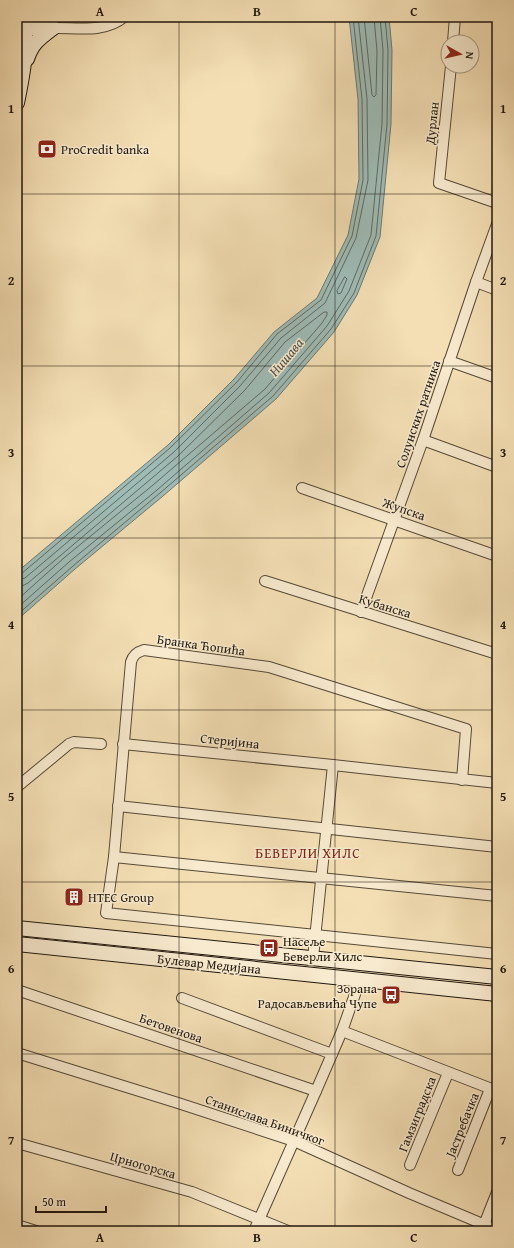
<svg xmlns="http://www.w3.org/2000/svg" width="514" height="1248" viewBox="0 0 514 1248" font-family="'Gentium Book Plus',serif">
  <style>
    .green { fill: #bcc18c; stroke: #6e6c4d }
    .water { fill: #9ebbb5; stroke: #6c7972 }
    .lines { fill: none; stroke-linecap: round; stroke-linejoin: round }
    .shore { stroke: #5f6962; stroke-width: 1 }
    .street-casing { stroke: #554938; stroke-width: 12 }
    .secondary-casing { stroke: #20170e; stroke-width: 16 }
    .street { stroke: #f8eace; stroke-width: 10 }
    .secondary { stroke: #f8eace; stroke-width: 14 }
    .grid { fill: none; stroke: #20170e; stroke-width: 1; stroke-opacity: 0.55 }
    .labels { text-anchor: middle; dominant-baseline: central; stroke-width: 3; stroke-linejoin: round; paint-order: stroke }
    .street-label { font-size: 13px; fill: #20170e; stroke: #f8eace }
    .poi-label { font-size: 13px; fill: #20170e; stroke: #f8eace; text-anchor: start }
    .water-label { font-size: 14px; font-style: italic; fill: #4c5048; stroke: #f8eace }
    .neighbourhood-label { font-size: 14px; letter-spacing: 1px; fill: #7a1f14; stroke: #f8eace }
    .neatline { fill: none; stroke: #20170e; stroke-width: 1.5 }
    .grid-label { font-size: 13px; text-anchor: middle; font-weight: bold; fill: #20170e }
  </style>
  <rect width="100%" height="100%" fill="#f4dfb4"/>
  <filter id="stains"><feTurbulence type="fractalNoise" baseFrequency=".005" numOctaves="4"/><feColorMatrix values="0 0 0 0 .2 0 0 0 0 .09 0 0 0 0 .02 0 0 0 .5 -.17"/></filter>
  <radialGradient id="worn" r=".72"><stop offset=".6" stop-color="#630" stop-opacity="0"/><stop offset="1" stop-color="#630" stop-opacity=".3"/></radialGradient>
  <path class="green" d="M65 17H113L101 23 68 26Z"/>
  <path class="water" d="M349 17H389L392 50 391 124 380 237 357 295 334 332 276 399 163 496 75 569 17 620V572L168 445 234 379 274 332 317 298 348 235 359 179 358 99Z"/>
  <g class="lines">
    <g class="shore">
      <path d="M364 17 372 95 374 97 376 95 377 51 374 17"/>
      <path d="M345 277 347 279 341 293 338 294 337 291Z"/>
      <path d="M17 575 21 574 170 448 237 382 277 334 321 300 352 236 363 180 362 99 353 17"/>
      <path d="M17 580 25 578 174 452 240 386 281 338 325 303 356 238 368 180 367 99 358 17"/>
      <path d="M17 586H22L28 583 178 456 245 390 285 342 324 312H327V315L322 323 265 389 153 485 65 557 17 600"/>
      <path d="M17 608 69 562 157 490 269 393 327 326 349 291 371 235 382 124 383 50 380 17"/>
      <path d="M17 615 73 566 160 493 273 396 331 329 354 293 376 236 387 124 388 50 385 17"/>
    </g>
    <defs>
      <g id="street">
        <path d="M17 32C28 31 40 29 51 28 74 27 104 34 124 17"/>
        <path d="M453 42 455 17"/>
        <path d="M451 66 439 183 497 203"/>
        <path d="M476 282 497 290"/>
        <path d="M449 361 497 378"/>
        <path d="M423 440 497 467"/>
        <path d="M302 488 497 556"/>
        <path d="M265 581 497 654"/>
        <path d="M361 612 423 440 476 282 497 224"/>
        <path d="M123 744 333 765 497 783"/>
        <path d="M462 780 466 729 269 667 144 650C137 652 133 655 131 662L114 857 106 913 497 954"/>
        <path d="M17 787 69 744 74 742 101 744"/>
        <path d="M118 806 497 847"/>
        <path d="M114 857 497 896"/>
        <path d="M313 958 333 765"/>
        <path d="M17 990 316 1091"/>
        <path d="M182 998 332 1054"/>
        <path d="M342 1031 497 1091"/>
        <path d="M17 1053 178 1103 294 1141 409 1193 497 1230"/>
        <path d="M17 1143 192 1192 288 1231"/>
        <path d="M410 1165 448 1073"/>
        <path d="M458 1170 490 1089"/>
        <path d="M17 1225 36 1231"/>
        <path d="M484 1225 497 1192"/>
        <path d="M254 1231 316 1091 342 1031 360 980"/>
      </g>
      <g id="secondary">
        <path d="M33 17 41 24 53 28"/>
        <path d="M27 59C32 43 40 38 53 28"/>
        <path d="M17 103C23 74 28 46 24 17"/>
        <path d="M17 928 497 977"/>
        <path d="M17 944 497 994"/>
      </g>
    </defs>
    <use href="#street" class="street-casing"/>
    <use href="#secondary" class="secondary-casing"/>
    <use href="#street" class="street"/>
    <use href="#secondary" class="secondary"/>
  </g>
  <path class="grid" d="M179 17V1231M335 17V1231M17 194H497M17 366H497M17 538H497M17 710H497M17 882H497M17 1054H497"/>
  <defs>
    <symbol id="bank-square" viewBox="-11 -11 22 22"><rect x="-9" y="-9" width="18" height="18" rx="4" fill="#8f2418" stroke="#f8eace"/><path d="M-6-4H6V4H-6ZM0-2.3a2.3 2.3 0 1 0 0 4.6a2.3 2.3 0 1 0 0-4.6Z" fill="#fff"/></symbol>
    <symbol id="building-square" viewBox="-11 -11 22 22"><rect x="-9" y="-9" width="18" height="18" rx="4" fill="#8f2418" stroke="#f8eace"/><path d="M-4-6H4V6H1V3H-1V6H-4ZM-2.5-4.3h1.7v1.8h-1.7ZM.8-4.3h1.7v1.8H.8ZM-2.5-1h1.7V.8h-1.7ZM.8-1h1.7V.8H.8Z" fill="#fff"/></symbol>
    <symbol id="bus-square" viewBox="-11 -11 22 22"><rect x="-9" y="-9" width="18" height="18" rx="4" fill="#8f2418" stroke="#f8eace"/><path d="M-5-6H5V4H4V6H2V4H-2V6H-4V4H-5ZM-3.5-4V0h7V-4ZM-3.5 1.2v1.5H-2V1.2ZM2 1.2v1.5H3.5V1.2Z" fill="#fff"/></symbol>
  </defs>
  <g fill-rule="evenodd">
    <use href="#bank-square" x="36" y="138" width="22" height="22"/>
    <use href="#building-square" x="63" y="886" width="22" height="22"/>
    <use href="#bus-square" x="258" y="937" width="22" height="22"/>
    <use href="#bus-square" x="380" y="984" width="22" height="22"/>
  </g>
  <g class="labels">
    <g class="street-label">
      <text transform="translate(432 123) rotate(-84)">Дурлан</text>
      <text transform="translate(418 414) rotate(-71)">Солунских ратника</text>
      <text transform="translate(404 509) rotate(19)">Жупска</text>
      <text transform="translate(385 606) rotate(17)">Кубанска</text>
      <text transform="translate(201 645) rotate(8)">Бранка Ћопића</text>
      <text transform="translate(230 741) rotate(6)">Стеријина</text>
      <text transform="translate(209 964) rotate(6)">Булевар Медијана</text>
      <text transform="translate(171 1028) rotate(19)">Бетовенова</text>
      <text transform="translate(417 1114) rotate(-68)">Гамзиградска</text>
      <text transform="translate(265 1120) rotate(20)">Станислава Биничког</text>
      <text transform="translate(462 1125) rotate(-68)">Јастребачка</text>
      <text transform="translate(143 1165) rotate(16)">Црногорска</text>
    </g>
    <g class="poi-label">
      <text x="61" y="149">ProCredit banka</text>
      <text x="88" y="897">HTEC Group</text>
      <text x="283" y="941">Насеље<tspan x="283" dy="15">Беверли Хилс</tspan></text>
      <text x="377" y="988" text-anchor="end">Зорана<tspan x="377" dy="15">Радосављевића Чупе</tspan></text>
    </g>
    <g class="water-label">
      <text transform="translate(286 357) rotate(-50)">Нишава</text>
    </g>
    <g class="neighbourhood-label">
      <text x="308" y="853">БЕВЕРЛИ ХИЛС</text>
    </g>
  </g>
  <rect width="514" height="1248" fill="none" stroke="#f4dfb4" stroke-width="44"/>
  <g transform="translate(460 54) rotate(98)"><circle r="19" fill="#f8eace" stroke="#a29681"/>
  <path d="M0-3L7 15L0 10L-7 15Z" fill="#8f2418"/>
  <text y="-6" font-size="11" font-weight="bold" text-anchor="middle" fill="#20170e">N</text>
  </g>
  <path d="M36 1206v6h70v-6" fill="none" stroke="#20170e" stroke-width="2"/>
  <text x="42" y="1206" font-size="12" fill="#20170e" stroke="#f8eace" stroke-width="3" paint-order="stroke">50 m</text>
  <rect x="22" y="22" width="470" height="1204" class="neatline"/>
  <g class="grid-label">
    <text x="100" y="16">A</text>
    <text x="257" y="16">B</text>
    <text x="414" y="16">C</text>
    <text x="11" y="113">1</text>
    <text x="503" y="113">1</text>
    <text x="11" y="285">2</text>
    <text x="503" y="285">2</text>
    <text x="11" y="457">3</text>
    <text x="503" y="457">3</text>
    <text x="11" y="629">4</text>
    <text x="503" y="629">4</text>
    <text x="11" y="801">5</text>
    <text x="503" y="801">5</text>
    <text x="11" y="973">6</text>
    <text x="503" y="973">6</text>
    <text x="11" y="1145">7</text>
    <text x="503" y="1145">7</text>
    <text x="100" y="1242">A</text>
    <text x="257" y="1242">B</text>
    <text x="414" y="1242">C</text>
  </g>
  <rect width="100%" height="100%" filter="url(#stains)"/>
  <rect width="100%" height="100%" fill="url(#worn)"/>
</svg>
